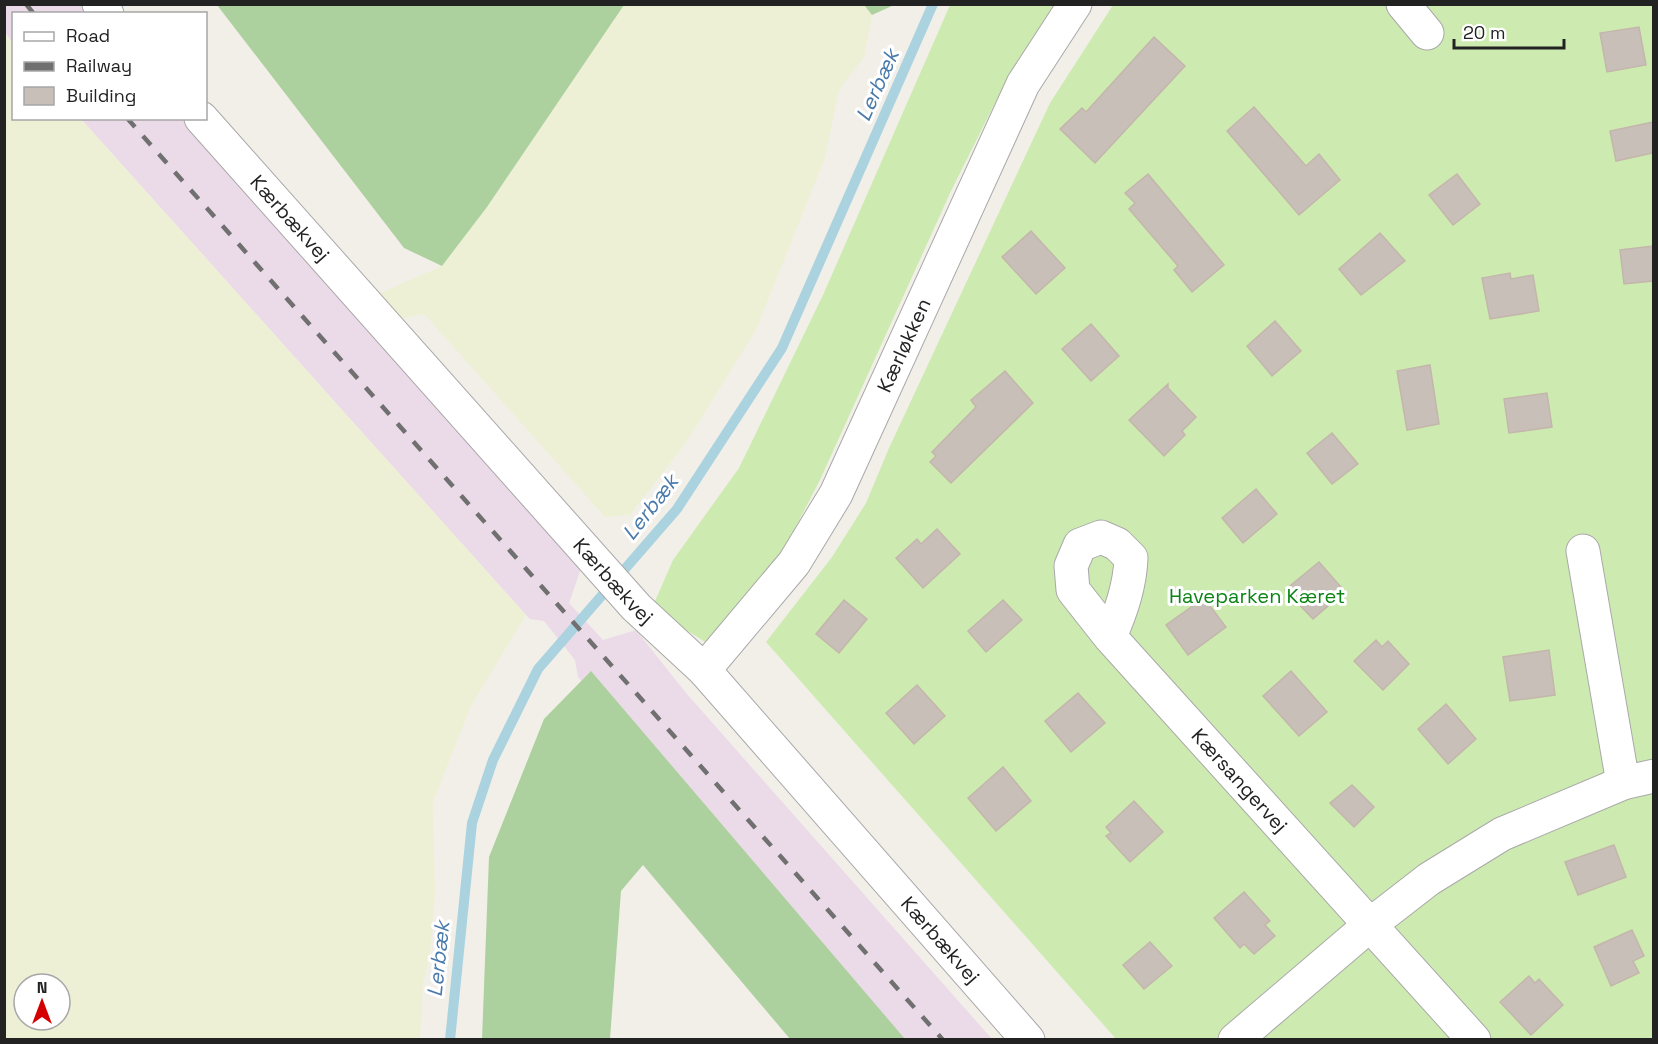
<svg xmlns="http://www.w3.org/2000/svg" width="1658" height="1044" viewBox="0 0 1658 1044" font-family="'Space Grotesk',sans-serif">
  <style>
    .industrial { fill: #ebdbe8 }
    .farmland { fill: #eef0d5; fill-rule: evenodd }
    .grass { fill: #cdebb0 }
    .forest { fill: #add19e }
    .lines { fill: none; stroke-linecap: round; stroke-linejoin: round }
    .stream { stroke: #aad3df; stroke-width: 10 }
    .building { fill: #c7bfb8; stroke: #c4b6ab; stroke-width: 1.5 }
    .minor-casing { stroke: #a9a9a9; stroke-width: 35 }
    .minor { stroke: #fff; stroke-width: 33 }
    .rail { stroke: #707070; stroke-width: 4.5; stroke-dasharray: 12 12; stroke-linecap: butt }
    .labels { text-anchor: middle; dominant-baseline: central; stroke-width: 6; stroke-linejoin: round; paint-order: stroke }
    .street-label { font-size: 20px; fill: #222; stroke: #fff }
    .park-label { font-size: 20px; fill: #0c8416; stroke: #fff }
    .water-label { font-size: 21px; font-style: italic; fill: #4a7aab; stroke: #fff }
  </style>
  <rect width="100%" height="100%" fill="#f2efe9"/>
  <g class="industrial">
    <path d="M4 5H81L89 13 14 14 13 43 5 33Z"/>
    <path d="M81 119H183L582 566 569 603 603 640 636 630 686 693 992 1039H904L578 677 575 660 544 621 530 619 526 615Z"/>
  </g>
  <g class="farmland">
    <path d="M864 4 872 15 864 57 839 90 825 158 756 330 685 444 630 515 605 517 424 314 395 320 378 294 442 266 487 207 624 5Z"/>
    <path d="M5 33 13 43 14 118 81 119 526 615 471 706 433 802 435 894 430 954 423 983 420 1039H5ZM24 984H60V1020H24Z"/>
  </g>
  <g class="grass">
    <path d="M950 5H1059L1007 79 951 191 820 480 780 557 705 642 652 608 673 560 739 468 823 295Z"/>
    <path d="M1113 5H1653V1039H1116L766 642 832 557 866 503 889 448 1050 103Z"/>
  </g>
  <g class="forest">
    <path d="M217 5H624L487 207 442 266 404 248Z"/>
    <path d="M864 5H894L872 15Z"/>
    <path d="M591 671 905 1039H790L643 865 621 891 610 1039H482L489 857 544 719Z"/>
  </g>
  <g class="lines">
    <path class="stream" d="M450 1040 472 823 493 760 538 669 677 509 782 348 933 4"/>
  </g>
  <g class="building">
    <path d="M1639 27 1646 65 1607 72 1600 33Z"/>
    <path d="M1154 37 1185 66 1095 163 1060 129 1082 108 1086 112Z"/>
    <path d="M1254 107 1306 166 1319 154 1340 180 1299 215 1227 131Z"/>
    <path d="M1653 122V153L1616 161 1610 131Z"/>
    <path d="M1148 174 1224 265 1192 292 1174 270 1178 266 1129 209 1135 203 1125 193Z"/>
    <path d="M1457 174 1480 204 1453 225 1429 195Z"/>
    <path d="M1031 231 1065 268 1036 294 1002 257Z"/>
    <path d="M1380 233 1405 261 1361 295 1339 269Z"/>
    <path d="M1653 246V281L1624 284 1620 250Z"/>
    <path d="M1510 273 1511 279 1533 275 1539 311 1490 319 1482 278Z"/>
    <path d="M1275 321 1301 351 1272 376 1247 346Z"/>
    <path d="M1091 324 1119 356 1091 381 1062 349Z"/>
    <path d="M1430 365 1439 424 1407 430 1397 371Z"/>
    <path d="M1005 371 1033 403 951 483 930 462 936 456 932 452 976 407 971 400Z"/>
    <path d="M1168 384V388L1196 417 1182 431 1185 435 1164 456 1129 420Z"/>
    <path d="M1547 393 1552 427 1509 433 1504 399Z"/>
    <path d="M1332 433 1358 464 1332 484 1307 453Z"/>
    <path d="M1256 489 1277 514 1243 543 1222 518Z"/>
    <path d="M937 529 960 554 923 588 896 558 917 539 921 544Z"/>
    <path d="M1319 562 1347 594 1341 595 1313 619 1285 590Z"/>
    <path d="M1204 598 1226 627 1188 655 1166 625Z"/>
    <path d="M844 600 867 619 839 653 816 634Z"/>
    <path d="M1003 600 1022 620 986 652 968 631Z"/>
    <path d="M1376 640 1382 647 1388 641 1409 664 1383 690 1354 661Z"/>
    <path d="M1549 650 1555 695 1510 701 1503 657Z"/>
    <path d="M1291 671 1327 712 1299 736 1263 696Z"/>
    <path d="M917 685 945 716 914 744 886 713Z"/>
    <path d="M1078 693 1105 723 1071 752 1045 721Z"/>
    <path d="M1446 704 1476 739 1448 764 1418 729Z"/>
    <path d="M1003 767 1031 801 996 831 968 798Z"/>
    <path d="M1352 785 1374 807 1354 827 1330 803Z"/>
    <path d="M1134 801 1163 832 1130 862 1106 836 1111 833 1106 827Z"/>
    <path d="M1614 845 1626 877 1578 895 1565 862Z"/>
    <path d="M1244 892 1270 921 1265 925 1275 936 1254 954 1244 944 1240 948 1214 918Z"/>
    <path d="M1632 930 1644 956 1633 961 1639 973 1611 986 1594 947Z"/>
    <path d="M1150 942 1172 966 1144 989 1123 965Z"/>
    <path d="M1529 976 1535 983 1539 979 1563 1005 1531 1035 1500 1002Z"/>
  </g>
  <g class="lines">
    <defs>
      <g id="minor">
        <path d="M99 4 107 14"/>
        <path d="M1403 4 1427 33"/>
        <path id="s1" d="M201 118 636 607 704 670 1028 1040"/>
        <path d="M1583 551 1623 783"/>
        <path id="s2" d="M1110 637C1121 611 1130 586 1131 558L1117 544 1101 537 1080 545 1071 566 1073 590 1110 637 1474 1040"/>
        <path id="s3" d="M704 670 794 563 836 494 1023 84 1075 4"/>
        <path d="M1235 1040 1371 924 1429 879 1502 834 1623 783 1654 776"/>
      </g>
    </defs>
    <use href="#minor" class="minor-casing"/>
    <use href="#minor" class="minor"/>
    <g class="rail">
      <path d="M26 4 34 14"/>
      <path d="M127 118 943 1040"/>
    </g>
  </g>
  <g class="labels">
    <g class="street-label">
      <text stroke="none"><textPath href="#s1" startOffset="134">Kærbækvej</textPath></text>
      <text stroke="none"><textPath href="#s3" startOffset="384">Kærløkken</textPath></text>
      <text stroke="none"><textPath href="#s1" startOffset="620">Kærbækvej</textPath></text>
      <text stroke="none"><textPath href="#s2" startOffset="442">Kærsangervej</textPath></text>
      <text stroke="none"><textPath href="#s1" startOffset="1106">Kærbækvej</textPath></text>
    </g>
    <g class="park-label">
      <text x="1257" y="596">Haveparken Kæret</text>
    </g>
    <g class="water-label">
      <text transform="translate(877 85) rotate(-66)">Lerbæk</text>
      <text transform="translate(650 507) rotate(-52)">Lerbæk</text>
      <text transform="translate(438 959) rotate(-84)">Lerbæk</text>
    </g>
  </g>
  <rect width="1658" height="1044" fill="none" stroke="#222222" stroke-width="12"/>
  <rect x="12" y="12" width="195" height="108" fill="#ffffff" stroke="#a7a7a7" stroke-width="1.5"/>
  <rect x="24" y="32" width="30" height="9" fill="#ffffff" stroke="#a7a7a7" stroke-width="1.5"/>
  <text x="66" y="42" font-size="18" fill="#222222">Road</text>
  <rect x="24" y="62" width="30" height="9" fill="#707070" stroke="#a7a7a7" stroke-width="1.5"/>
  <text x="66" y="72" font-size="18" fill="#222222">Railway</text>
  <rect x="24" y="87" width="30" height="18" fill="#c7bfb8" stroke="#a7a7a7" stroke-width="1.5"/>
  <text x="66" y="102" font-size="18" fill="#222222">Building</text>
  <g transform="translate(42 1002)"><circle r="28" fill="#ffffff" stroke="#a7a7a7" stroke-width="1.5"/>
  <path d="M0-4.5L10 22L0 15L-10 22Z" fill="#d40000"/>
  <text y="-9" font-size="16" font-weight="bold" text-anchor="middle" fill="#222222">N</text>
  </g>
  <path d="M1454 39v9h110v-9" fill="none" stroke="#222222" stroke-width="3"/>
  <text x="1463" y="39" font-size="18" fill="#222222" stroke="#ffffff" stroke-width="4.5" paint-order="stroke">20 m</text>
</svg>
